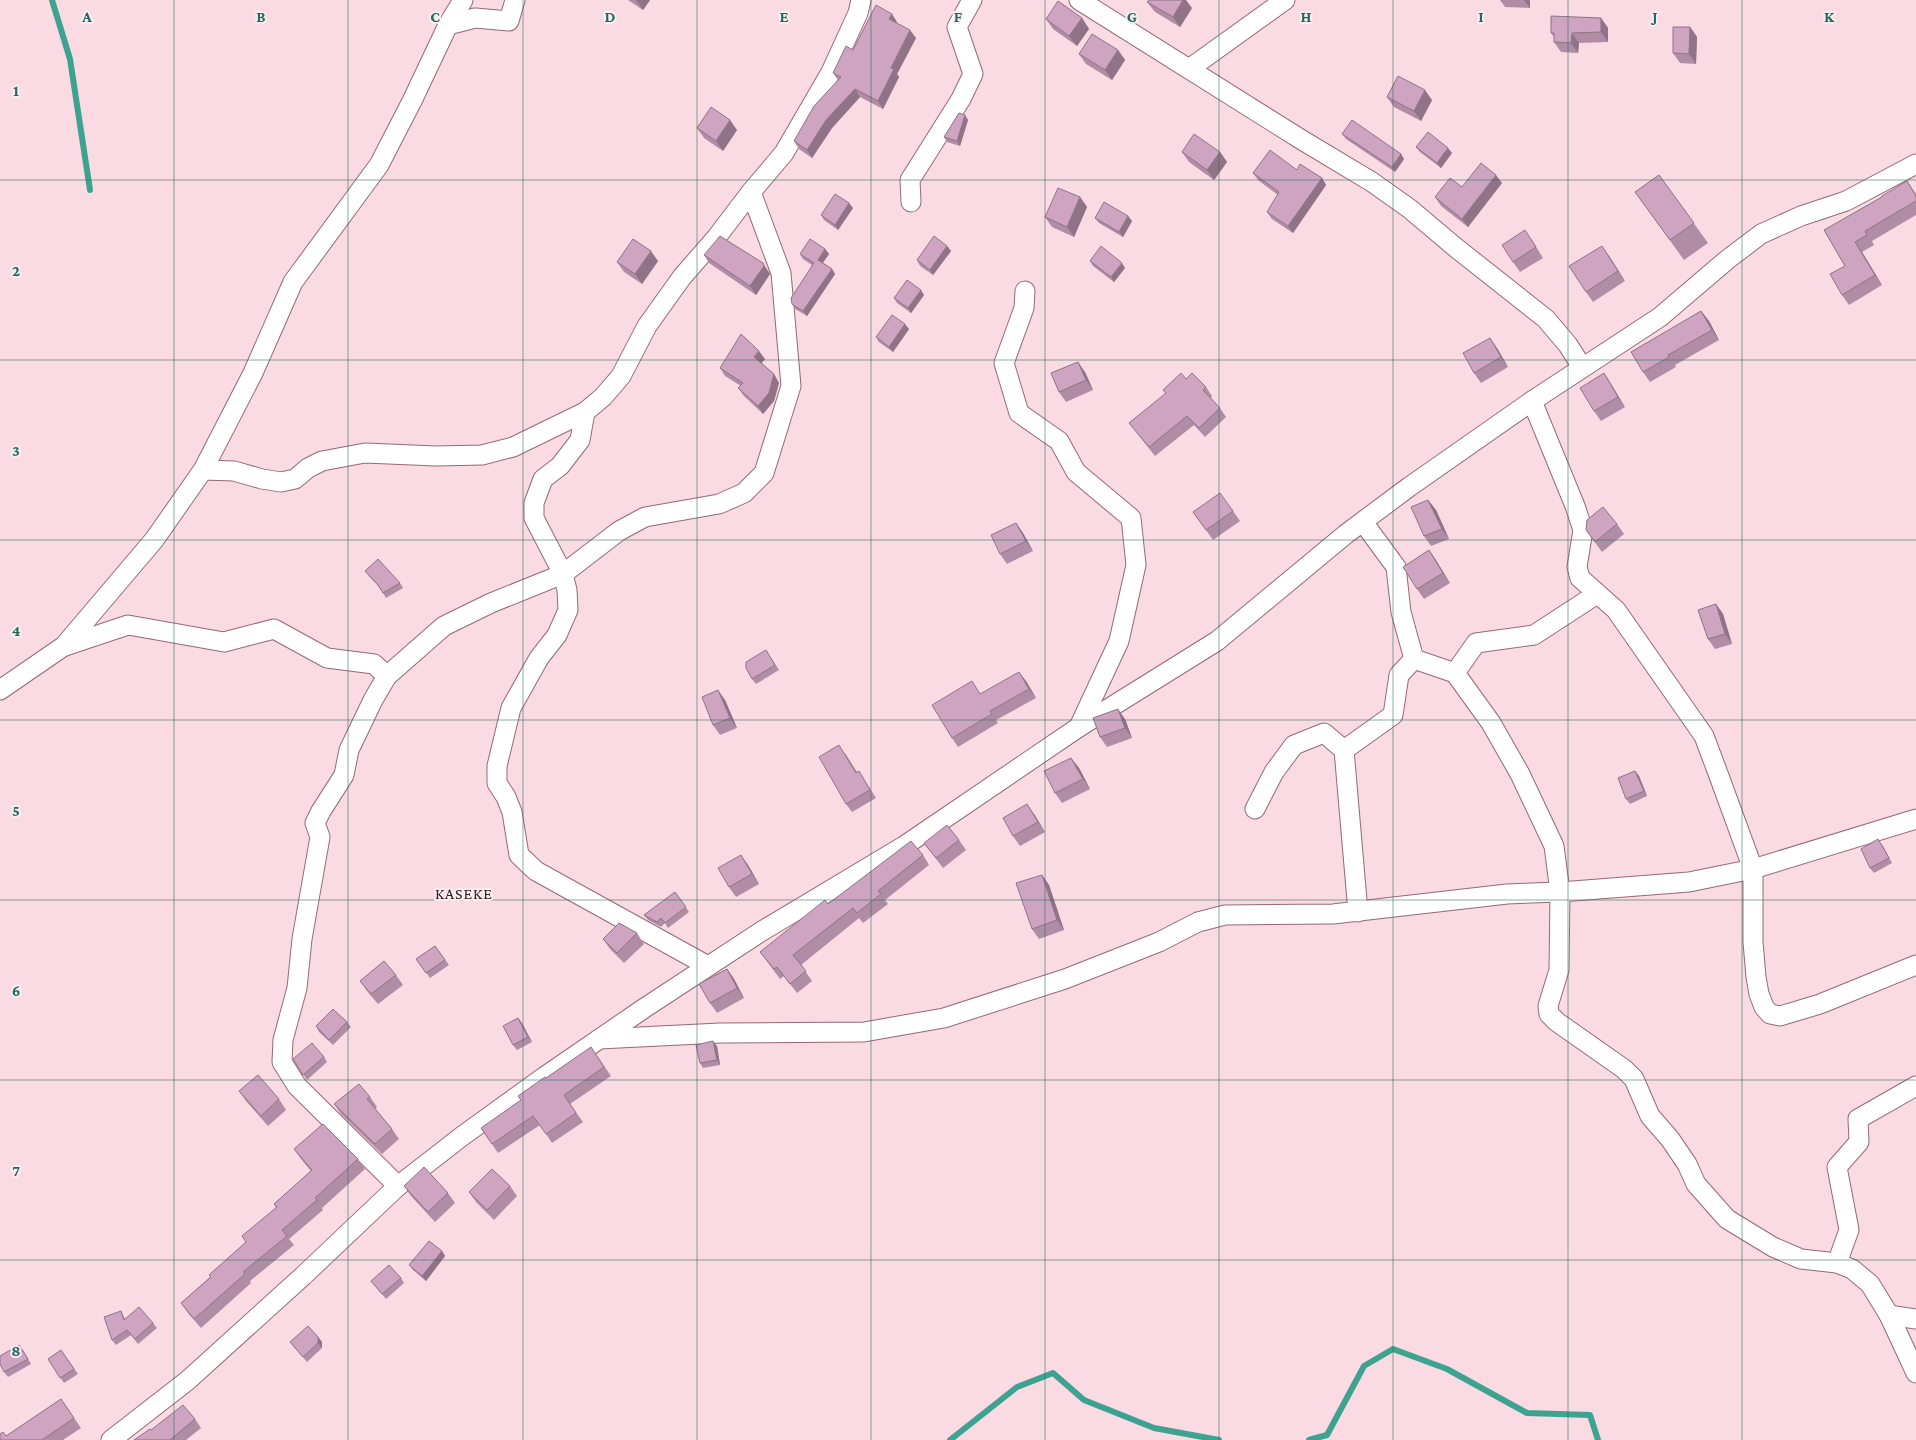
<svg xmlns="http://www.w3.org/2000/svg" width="1916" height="1440" viewBox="0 0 1916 1440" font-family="'Crimson Pro',serif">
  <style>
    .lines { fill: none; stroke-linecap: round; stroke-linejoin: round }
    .stream { stroke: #3da390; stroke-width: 6 }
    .minor-casing { stroke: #966876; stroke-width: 21 }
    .minor { stroke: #fff; stroke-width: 19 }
    .wall { fill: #b18da5 }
    .shaded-wall { fill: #907386 }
    .building { fill: #cea4c0; stroke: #907386 }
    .grid { fill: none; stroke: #24695d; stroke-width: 1; stroke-opacity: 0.55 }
    .labels { text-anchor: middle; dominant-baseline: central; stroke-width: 4; stroke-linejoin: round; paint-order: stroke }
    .neighbourhood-label { font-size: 16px; letter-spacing: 1px; fill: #342026; stroke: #f8edf0 }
    .grid-label { font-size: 16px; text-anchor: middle; font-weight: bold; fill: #24695d; stroke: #f8edf0; stroke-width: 4; stroke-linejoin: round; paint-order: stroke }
  </style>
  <rect width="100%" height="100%" fill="#fadae3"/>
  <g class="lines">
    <g class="stream">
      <path d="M52 0 70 59 90 190"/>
      <path d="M950 1440 1017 1387 1053 1373 1084 1400 1154 1428 1219 1440"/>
      <path d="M1309 1440 1327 1435 1364 1366 1393 1349 1447 1369 1527 1413 1590 1415 1598 1440"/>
    </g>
    <defs>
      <g id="minor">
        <path d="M1079 0 1302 140 1372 182 1410 209 1455 247 1546 319 1568 345 1582 367"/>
        <path d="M448 25 475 18 509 21 515 0"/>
        <path d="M1189 69 1285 0"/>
        <path d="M911 202 910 180 961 99 973 74 957 27 972 0"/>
        <path d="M1025 291 1024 308 1004 363 1019 413 1059 441 1076 472 1131 518 1136 565 1119 641 1079 727"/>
        <path d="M1532 401 1575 506 1583 530 1577 567 1580 578 1616 610 1704 736 1719 776 1753 869V942L1756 977 1759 994 1764 1007 1770 1014 1780 1016 1820 1004 1916 965"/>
        <path d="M585 412 580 440 560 466 543 479 534 503V518L563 574 567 590 568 610 557 635 539 658 511 708 497 766V783L506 797 512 812 519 855 536 871 708 966"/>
        <path d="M203 470 234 471 262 479 281 482 295 479 308 468 322 461 365 453 436 456 482 455 513 447 585 412 603 397 621 376 647 326 682 277 716 238 751 192 784 153 831 72 858 13 861 0"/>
        <path d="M1363 522 1396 567 1401 612 1414 659 1455 673 1491 723 1520 774 1554 846 1560 892 1559 970 1548 1006 1549 1014 1557 1022 1624 1069 1634 1079 1650 1116 1670 1139 1687 1164 1696 1184 1727 1219 1773 1247 1801 1259 1837 1263 1852 1269 1870 1284 1889 1315 1916 1373"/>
        <path d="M65 646 128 625 224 642 274 629 327 658 374 664 387 676"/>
        <path d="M1455 673 1476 643 1534 635 1597 594"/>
        <path d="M0 690 64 646 154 540 203 470 253 373 293 282 379 165 412 101 448 25 463 0"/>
        <path d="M1344 750 1393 715 1399 675 1414 659"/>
        <path d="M1255 809 1274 772 1294 745 1324 733 1344 750 1358 912"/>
        <path d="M599 1039 720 1033 864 1032 944 1018 1065 979 1159 942 1198 922 1225 915 1333 914 1507 894 1560 892 1689 882 1753 869 1916 819"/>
        <path d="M398 1186 297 1086 282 1062 283 1040 297 988 302 939 320 837 315 823 321 811 344 775 349 750 373 700 387 676 444 626 491 603 563 574 619 531 645 517 719 504 744 493 764 473 791 386 781 273 751 192"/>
        <path d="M1837 1263 1849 1230 1837 1167 1859 1142 1858 1119 1916 1086"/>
        <path d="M1889 1315 1916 1319"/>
        <path d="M111 1440 187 1381 303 1276 398 1186 461 1137 544 1077 643 1009 762 931 904 846 1079 727 1217 641 1346 534 1409 487 1532 401 1660 317 1728 259 1761 234 1801 216 1846 201 1916 164"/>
      </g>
    </defs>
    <use href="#minor" class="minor-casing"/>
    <use href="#minor" class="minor"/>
  </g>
  <g class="wall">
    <path d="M628 0H650L643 10Z"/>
    <path d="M1500 0H1530V8L1505 7Z"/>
    <path d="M1147 2 1192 8 1180 27 1155 12Z"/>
    <path d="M1082 18 1089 29 1077 46 1053 29 1046 19Z"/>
    <path d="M1601 18 1608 28V42L1579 43 1578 53 1561 52 1554 42V37L1551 33Z"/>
    <path d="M897 22V23L916 38 897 74 899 77 883 109 860 97 832 128 812 158 799 149 794 141 838 80 833 73 853 50Z"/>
    <path d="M1690 27 1697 37 1696 64 1680 63 1673 53Z"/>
    <path d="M1118 50 1125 60 1112 80 1086 64 1079 54Z"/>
    <path d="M1387 97 1432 100 1421 121 1394 107Z"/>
    <path d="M965 115 968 120 960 146 947 142 944 137Z"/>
    <path d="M697 128 737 130 723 151 704 138Z"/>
    <path d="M1342 134 1401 154 1404 159 1395 172 1346 139Z"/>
    <path d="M1416 147 1452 153 1441 168 1420 152Z"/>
    <path d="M1182 152H1220L1227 162 1214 180 1189 162Z"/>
    <path d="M1297 170 1322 178 1326 185 1293 233 1272 219 1267 212 1278 195 1258 180 1253 173Z"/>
    <path d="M1659 175 1708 243 1684 260 1635 192Z"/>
    <path d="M1907 181 1916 194V215L1872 241 1874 245 1862 252 1882 285 1849 305 1842 295 1845 266 1824 230 1882 197Z"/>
    <path d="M1502 183 1468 227 1441 206 1435 197 1462 187Z"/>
    <path d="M1080 197 1087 207 1074 237 1052 227 1045 217Z"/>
    <path d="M853 208 838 230 824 220 821 215Z"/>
    <path d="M1128 216 1132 221 1123 237 1099 223 1095 218Z"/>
    <path d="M1532 240 1543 258 1520 272 1513 262Z"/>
    <path d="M947 246 951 251 933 275 920 266 917 260Z"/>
    <path d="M825 249 829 254 823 263 832 269 835 274 807 316 795 309 792 304 812 265 803 259 800 254Z"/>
    <path d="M704 255 768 271 770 274 756 295 709 263Z"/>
    <path d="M1609 256 1625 281 1593 302 1586 292Z"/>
    <path d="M658 261 642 284 624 272 617 262Z"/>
    <path d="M1090 261 1125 268 1114 282 1093 266Z"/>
    <path d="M924 295 911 313 897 303 894 298Z"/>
    <path d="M1701 311 1709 321 1719 340 1675 365 1676 367 1650 382 1643 372Z"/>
    <path d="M909 329 893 352 879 342 876 337Z"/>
    <path d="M1497 348 1508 367 1481 383 1474 373Z"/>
    <path d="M765 359 761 363 774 374 779 383 774 401 763 414 744 396 738 388 741 386 725 376 720 368Z"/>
    <path d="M1085 372 1093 390 1066 402 1059 392Z"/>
    <path d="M1604 373 1611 384 1625 407 1601 421 1594 411Z"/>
    <path d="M1186 379 1206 387 1212 396 1211 398 1220 408 1226 417 1205 437 1194 425 1155 456 1129 423 1166 394 1163 390Z"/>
    <path d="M1428 500 1436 510 1449 539 1431 546 1424 536Z"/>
    <path d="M1233 511 1240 521 1213 540 1193 512Z"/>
    <path d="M1016 523 1023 533 1033 551 1007 564 1000 554Z"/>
    <path d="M1617 524 1624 534 1602 552 1586 530Z"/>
    <path d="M1429 550 1450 583 1424 599 1417 589Z"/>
    <path d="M365 571 400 583 403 588 386 598 380 588 369 576Z"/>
    <path d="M1716 604 1723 614 1732 644 1715 649 1708 639Z"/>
    <path d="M769 655 779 670 756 684 752 679Z"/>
    <path d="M1026 681 1036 698 996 720 998 723 958 747 952 738 981 694Z"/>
    <path d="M725 700 737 728 720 735 713 725Z"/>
    <path d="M1125 719 1132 738 1107 747 1100 737Z"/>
    <path d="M845 753 857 772 859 771 876 798 852 812 846 804Z"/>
    <path d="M1071 758 1079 768 1090 789 1062 803 1055 793Z"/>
    <path d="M1635 771 1639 776 1647 796 1630 804 1626 799Z"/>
    <path d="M1034 814 1045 832 1020 846 1013 836Z"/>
    <path d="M959 840 966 850 943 868 924 843Z"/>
    <path d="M1882 844 1892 863 1874 873 1870 868Z"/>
    <path d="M923 855 929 865 885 900 888 904 863 923 859 918 801 965 812 981 797 993 784 976 780 979 760 952Z"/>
    <path d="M748 865 759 884 736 897 729 887Z"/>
    <path d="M1042 875 1049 885 1064 930 1039 939 1032 929Z"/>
    <path d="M675 892 689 912 668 928 665 923 661 927 648 920 644 915Z"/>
    <path d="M637 933 644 944 624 963 610 949 603 939Z"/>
    <path d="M435 946 449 965 430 978 416 959Z"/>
    <path d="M727 969 734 979 744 998 717 1013 710 1003Z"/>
    <path d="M396 975 403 985 378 1004 367 991 360 981Z"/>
    <path d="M518 1018 532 1042 517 1050 513 1045Z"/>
    <path d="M347 1022 351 1027 333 1045 319 1032 316 1026Z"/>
    <path d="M717 1046 720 1065 703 1068 700 1063Z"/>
    <path d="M591 1047 611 1076 570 1104 583 1122 552 1143 540 1125 498 1153 481 1128 521 1100 546 1078Z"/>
    <path d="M324 1057 327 1062 307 1080 293 1059Z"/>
    <path d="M239 1091 279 1099 286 1110 268 1126 246 1101Z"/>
    <path d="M370 1097 377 1107 375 1109 392 1129 399 1139 382 1154 341 1114 334 1104Z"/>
    <path d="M294 1149 358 1159 365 1169 322 1208 323 1210 289 1239 294 1245 250 1281 251 1283 201 1328 188 1313 181 1303 210 1277 246 1242 242 1236 276 1208 274 1204 311 1171 301 1159Z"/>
    <path d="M404 1186 448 1193 455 1203 435 1222 411 1196Z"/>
    <path d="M510 1186 517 1196 494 1220 476 1202 469 1192Z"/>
    <path d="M442 1251 445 1256 426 1281 413 1270 409 1265Z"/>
    <path d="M401 1278 404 1283 386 1299 371 1281Z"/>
    <path d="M121 1311 125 1319 153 1323 157 1328 138 1344 131 1335 116 1345 112 1340Z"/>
    <path d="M318 1337 322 1342V1348L307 1362 290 1342Z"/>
    <path d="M23 1350 31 1364 8 1377 4 1372Z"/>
    <path d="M61 1350 78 1374 64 1383 48 1359Z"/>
    <path d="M61 1399 81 1428 63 1440H0Z"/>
    <path d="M195 1419 201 1428 186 1440H134L151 1430Z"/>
  </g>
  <g class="shaded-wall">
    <path d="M636 0H650L643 10Z"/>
    <path d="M1183 0H1186L1192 8 1180 27 1173 17Z"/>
    <path d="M1524 0H1530V8Z"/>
    <path d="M892 14 897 22 895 27 889 19Z"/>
    <path d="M1082 18 1089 29 1077 46 1069 36Z"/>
    <path d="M1601 18 1608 28V42L1601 32Z"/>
    <path d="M1690 27 1697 37 1696 64 1689 54Z"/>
    <path d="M910 30 916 38 897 74 899 77 883 109 878 101 891 68Z"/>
    <path d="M1572 33 1579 43 1578 53 1571 43Z"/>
    <path d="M1118 50 1125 60 1112 80 1105 70Z"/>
    <path d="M855 89 860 97 832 128 812 158 807 150 826 120Z"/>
    <path d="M1425 90 1432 100 1421 121 1414 111Z"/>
    <path d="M965 115 968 120 960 146 957 141Z"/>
    <path d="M730 120 737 130 723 151 716 141Z"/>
    <path d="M1448 148 1452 153 1441 168 1437 163Z"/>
    <path d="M1220 152 1227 162 1214 180 1207 170Z"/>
    <path d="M1401 154 1404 159 1395 172 1392 167Z"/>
    <path d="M1496 175 1502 183 1468 227 1462 219Z"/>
    <path d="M1322 178 1326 185 1293 233 1288 226Z"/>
    <path d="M1080 197 1087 207 1074 237 1067 227Z"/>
    <path d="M849 203 853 208 838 230 835 225Z"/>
    <path d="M1128 216 1132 221 1123 237 1119 232Z"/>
    <path d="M1855 242 1862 252 1882 285 1875 275Z"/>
    <path d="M947 246 951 251 933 275 930 270Z"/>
    <path d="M1602 246 1609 256 1625 281 1618 271Z"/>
    <path d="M825 249 829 254 821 265 818 260Z"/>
    <path d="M651 251 658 261 642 284 635 274Z"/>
    <path d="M763 263 768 271 770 274 756 295 750 286Z"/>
    <path d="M1122 263 1125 268 1114 282 1111 277Z"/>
    <path d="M832 269 835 274 807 316 803 311Z"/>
    <path d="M921 290 924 295 911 313 908 308Z"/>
    <path d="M1701 311 1709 321 1719 340 1712 330Z"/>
    <path d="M905 324 909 329 893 352 889 347Z"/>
    <path d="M1490 338 1497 348 1508 367 1501 357Z"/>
    <path d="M759 351 765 359 760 365 754 357Z"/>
    <path d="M1078 362 1085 372 1093 390 1086 380Z"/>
    <path d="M1604 373 1611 384 1625 407 1618 397Z"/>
    <path d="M774 374 779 383 774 401 763 414 758 406Z"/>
    <path d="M1428 500 1436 510 1449 539 1442 529Z"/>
    <path d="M1016 523 1023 533 1033 551 1026 541Z"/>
    <path d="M1429 550 1436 560 1450 583 1443 573Z"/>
    <path d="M1716 604 1723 614 1732 644 1725 634Z"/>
    <path d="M1019 672 1026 681 1036 698 1029 689Z"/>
    <path d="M718 690 725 700 737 728 730 718Z"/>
    <path d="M1118 709 1125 719 1132 738 1125 728Z"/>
    <path d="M1071 758 1079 768 1090 789 1083 779Z"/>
    <path d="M1635 771 1639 776 1647 796 1644 791Z"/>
    <path d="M1027 804 1034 814 1045 832 1038 822Z"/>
    <path d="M741 855 748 865 759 884 752 874Z"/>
    <path d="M1042 875 1049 885 1064 930 1057 920Z"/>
    <path d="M727 969 734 979 744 998 737 988Z"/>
    <path d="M518 1018 522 1023 532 1042 528 1037Z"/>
    <path d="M713 1041 717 1046 720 1065 717 1060Z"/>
    <path d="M442 1251 445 1256 426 1281 422 1276Z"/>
    <path d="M318 1337 322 1342V1348L318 1343Z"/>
  </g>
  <g class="building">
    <path d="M1149 0H1183L1173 17 1147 2Z"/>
    <path d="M1058 1 1082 18 1069 36 1046 19Z"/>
    <path d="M876 5 892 14 889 19 910 30 891 68 894 69 878 101 855 89 826 120 807 150 794 141 814 106 841 77 833 73 846 46 853 50Z"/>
    <path d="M1551 16 1601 18V32L1572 33 1571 43 1554 42V33H1551Z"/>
    <path d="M1673 27H1690L1689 54 1673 53Z"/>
    <path d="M1092 34 1118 50 1105 70 1079 54Z"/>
    <path d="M1398 76 1425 90 1414 111 1387 97Z"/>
    <path d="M711 107 730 120 716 141 697 128Z"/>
    <path d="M959 113 965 115 957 141 944 137Z"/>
    <path d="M1352 120 1401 154 1392 167 1342 134Z"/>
    <path d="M1428 132 1448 148 1437 163 1416 147Z"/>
    <path d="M1194 134 1220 152 1207 170 1182 152Z"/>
    <path d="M1270 150 1297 170 1300 164 1322 178 1288 226 1267 212 1279 192 1253 173Z"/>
    <path d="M1481 163 1496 175 1462 219 1435 197 1450 178 1462 187Z"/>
    <path d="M1659 175 1694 223 1670 240 1635 192Z"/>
    <path d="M1907 181 1916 196V201L1865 231 1867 235 1855 242 1875 275 1842 295 1830 274 1845 266 1824 230 1882 197V196Z"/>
    <path d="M1058 188 1080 197 1067 227 1045 217Z"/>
    <path d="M835 194 849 203 835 225 821 215Z"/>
    <path d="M1104 202 1128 216 1119 232 1095 218Z"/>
    <path d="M1525 230 1536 247 1513 262 1502 245Z"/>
    <path d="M720 236 763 263 764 266 750 286 704 255Z"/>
    <path d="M934 236 947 246 930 270 917 260Z"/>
    <path d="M633 239 651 251 635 274 617 262Z"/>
    <path d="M810 239 825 249 818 260 832 269 803 311 792 304 791 298 814 263 800 254Z"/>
    <path d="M1101 246 1122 263 1111 277 1090 261Z"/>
    <path d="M1602 246 1618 271 1586 292 1569 266Z"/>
    <path d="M907 280 921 290 908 308 894 298Z"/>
    <path d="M1701 311 1712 330 1668 355 1669 357 1643 372 1631 352Z"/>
    <path d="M892 315 905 324 889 347 876 337Z"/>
    <path d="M741 334 759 351 754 357 774 374 769 393 758 406 738 388 743 383 720 368Z"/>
    <path d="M1490 338 1501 357 1474 373 1463 353Z"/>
    <path d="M1078 362 1086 380 1059 392 1051 373Z"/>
    <path d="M1181 373 1186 379 1192 373 1206 387 1203 390 1220 408 1199 428 1187 416 1149 447 1129 423 1166 393 1163 390Z"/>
    <path d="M1604 373 1618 397 1594 411 1580 388Z"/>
    <path d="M1220 493 1233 511 1206 530 1193 512Z"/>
    <path d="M1428 500 1442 529 1424 536 1411 507Z"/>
    <path d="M1603 507 1617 524 1595 542 1586 530 1587 520Z"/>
    <path d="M1016 523 1026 541 1000 554 991 535Z"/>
    <path d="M1429 550 1443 573 1417 589 1403 567Z"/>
    <path d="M378 559 400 583 383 593 378 585 365 571Z"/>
    <path d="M1716 604 1725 634 1708 639 1698 610Z"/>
    <path d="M766 650 775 665 752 679 746 668V662Z"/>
    <path d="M1019 672 1029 689 990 711 992 714 952 738 932 705 972 681 980 694Z"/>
    <path d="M718 690 730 718 713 725 702 697Z"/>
    <path d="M1118 709 1125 728 1100 737 1093 718Z"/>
    <path d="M839 745 856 773 859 771 870 790 846 804 819 757Z"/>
    <path d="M1071 758 1083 779 1055 793 1044 771Z"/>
    <path d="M1635 771 1644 791 1626 799 1618 778Z"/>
    <path d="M1027 804 1038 822 1013 836 1003 818Z"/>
    <path d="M947 825 959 840 936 858 924 843Z"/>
    <path d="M1878 839 1889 858 1870 868 1861 849Z"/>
    <path d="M911 841 923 855 878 891 881 894 857 913 853 908 793 955 806 971 790 984 777 967 774 969 760 952 825 900 828 904Z"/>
    <path d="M741 855 752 874 729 887 718 868Z"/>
    <path d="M1042 875 1057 920 1032 929 1016 883Z"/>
    <path d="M675 892 686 907 665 923 661 918 657 922 644 915Z"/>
    <path d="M619 923 637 933 617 953 603 939Z"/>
    <path d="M435 946 445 960 426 973 416 959Z"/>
    <path d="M384 961 396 975 371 994 360 981Z"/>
    <path d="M727 969 737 988 710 1003 699 984Z"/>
    <path d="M333 1009 347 1022 329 1040 316 1026Z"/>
    <path d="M518 1018 528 1037 513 1045 503 1026Z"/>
    <path d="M713 1041 717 1060 700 1063 696 1045Z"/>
    <path d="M312 1043 324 1057 303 1075 293 1059Z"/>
    <path d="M591 1047 604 1067 564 1095 576 1113 546 1134 533 1116 492 1144 481 1128 521 1100 518 1096 545 1077 546 1078Z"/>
    <path d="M258 1075 279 1099 261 1116 239 1091Z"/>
    <path d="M359 1084 370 1097 367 1099 392 1129 375 1144 334 1104Z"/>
    <path d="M323 1124 358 1159 315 1198 317 1200 282 1230 287 1236 243 1272 245 1274 194 1319 181 1303 211 1277 209 1275 246 1242 242 1236 277 1207 274 1204 312 1170 294 1149Z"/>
    <path d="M424 1167 448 1193 428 1212 404 1186Z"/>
    <path d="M492 1169 510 1186 487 1210 469 1192Z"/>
    <path d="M429 1241 442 1251 422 1276 409 1265Z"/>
    <path d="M389 1265 401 1278 382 1294 371 1281Z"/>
    <path d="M139 1307 153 1323 135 1339 127 1330 112 1340 104 1317 121 1311 124 1320Z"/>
    <path d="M308 1326 318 1337V1343L303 1357 290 1342Z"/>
    <path d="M19 1345 28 1359 4 1372 0 1364V1356Z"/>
    <path d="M61 1350 74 1369 60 1378 48 1359Z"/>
    <path d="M61 1399 74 1418 42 1440H0V1434L3 1432 6 1436Z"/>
    <path d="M183 1405 195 1419 170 1440H134L150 1429 151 1430Z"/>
  </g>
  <path class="grid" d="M174 0V1440M348 0V1440M523 0V1440M697 0V1440M871 0V1440M1045 0V1440M1219 0V1440M1393 0V1440M1568 0V1440M1742 0V1440M0 180H1916M0 360H1916M0 540H1916M0 720H1916M0 900H1916M0 1080H1916M0 1260H1916"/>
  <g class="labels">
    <g class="neighbourhood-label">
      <text x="464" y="893">KASEKE</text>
    </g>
  </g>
  <g class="grid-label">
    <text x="87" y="22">A</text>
    <text x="261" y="22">B</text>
    <text x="435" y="22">C</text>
    <text x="610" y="22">D</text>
    <text x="784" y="22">E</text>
    <text x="958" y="22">F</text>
    <text x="1132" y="22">G</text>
    <text x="1306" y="22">H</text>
    <text x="1481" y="22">I</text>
    <text x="1655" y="22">J</text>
    <text x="1829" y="22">K</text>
    <text x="16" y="96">1</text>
    <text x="16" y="276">2</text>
    <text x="16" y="456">3</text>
    <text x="16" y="636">4</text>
    <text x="16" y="816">5</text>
    <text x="16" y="996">6</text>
    <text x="16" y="1176">7</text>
    <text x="16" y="1356">8</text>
  </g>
</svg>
